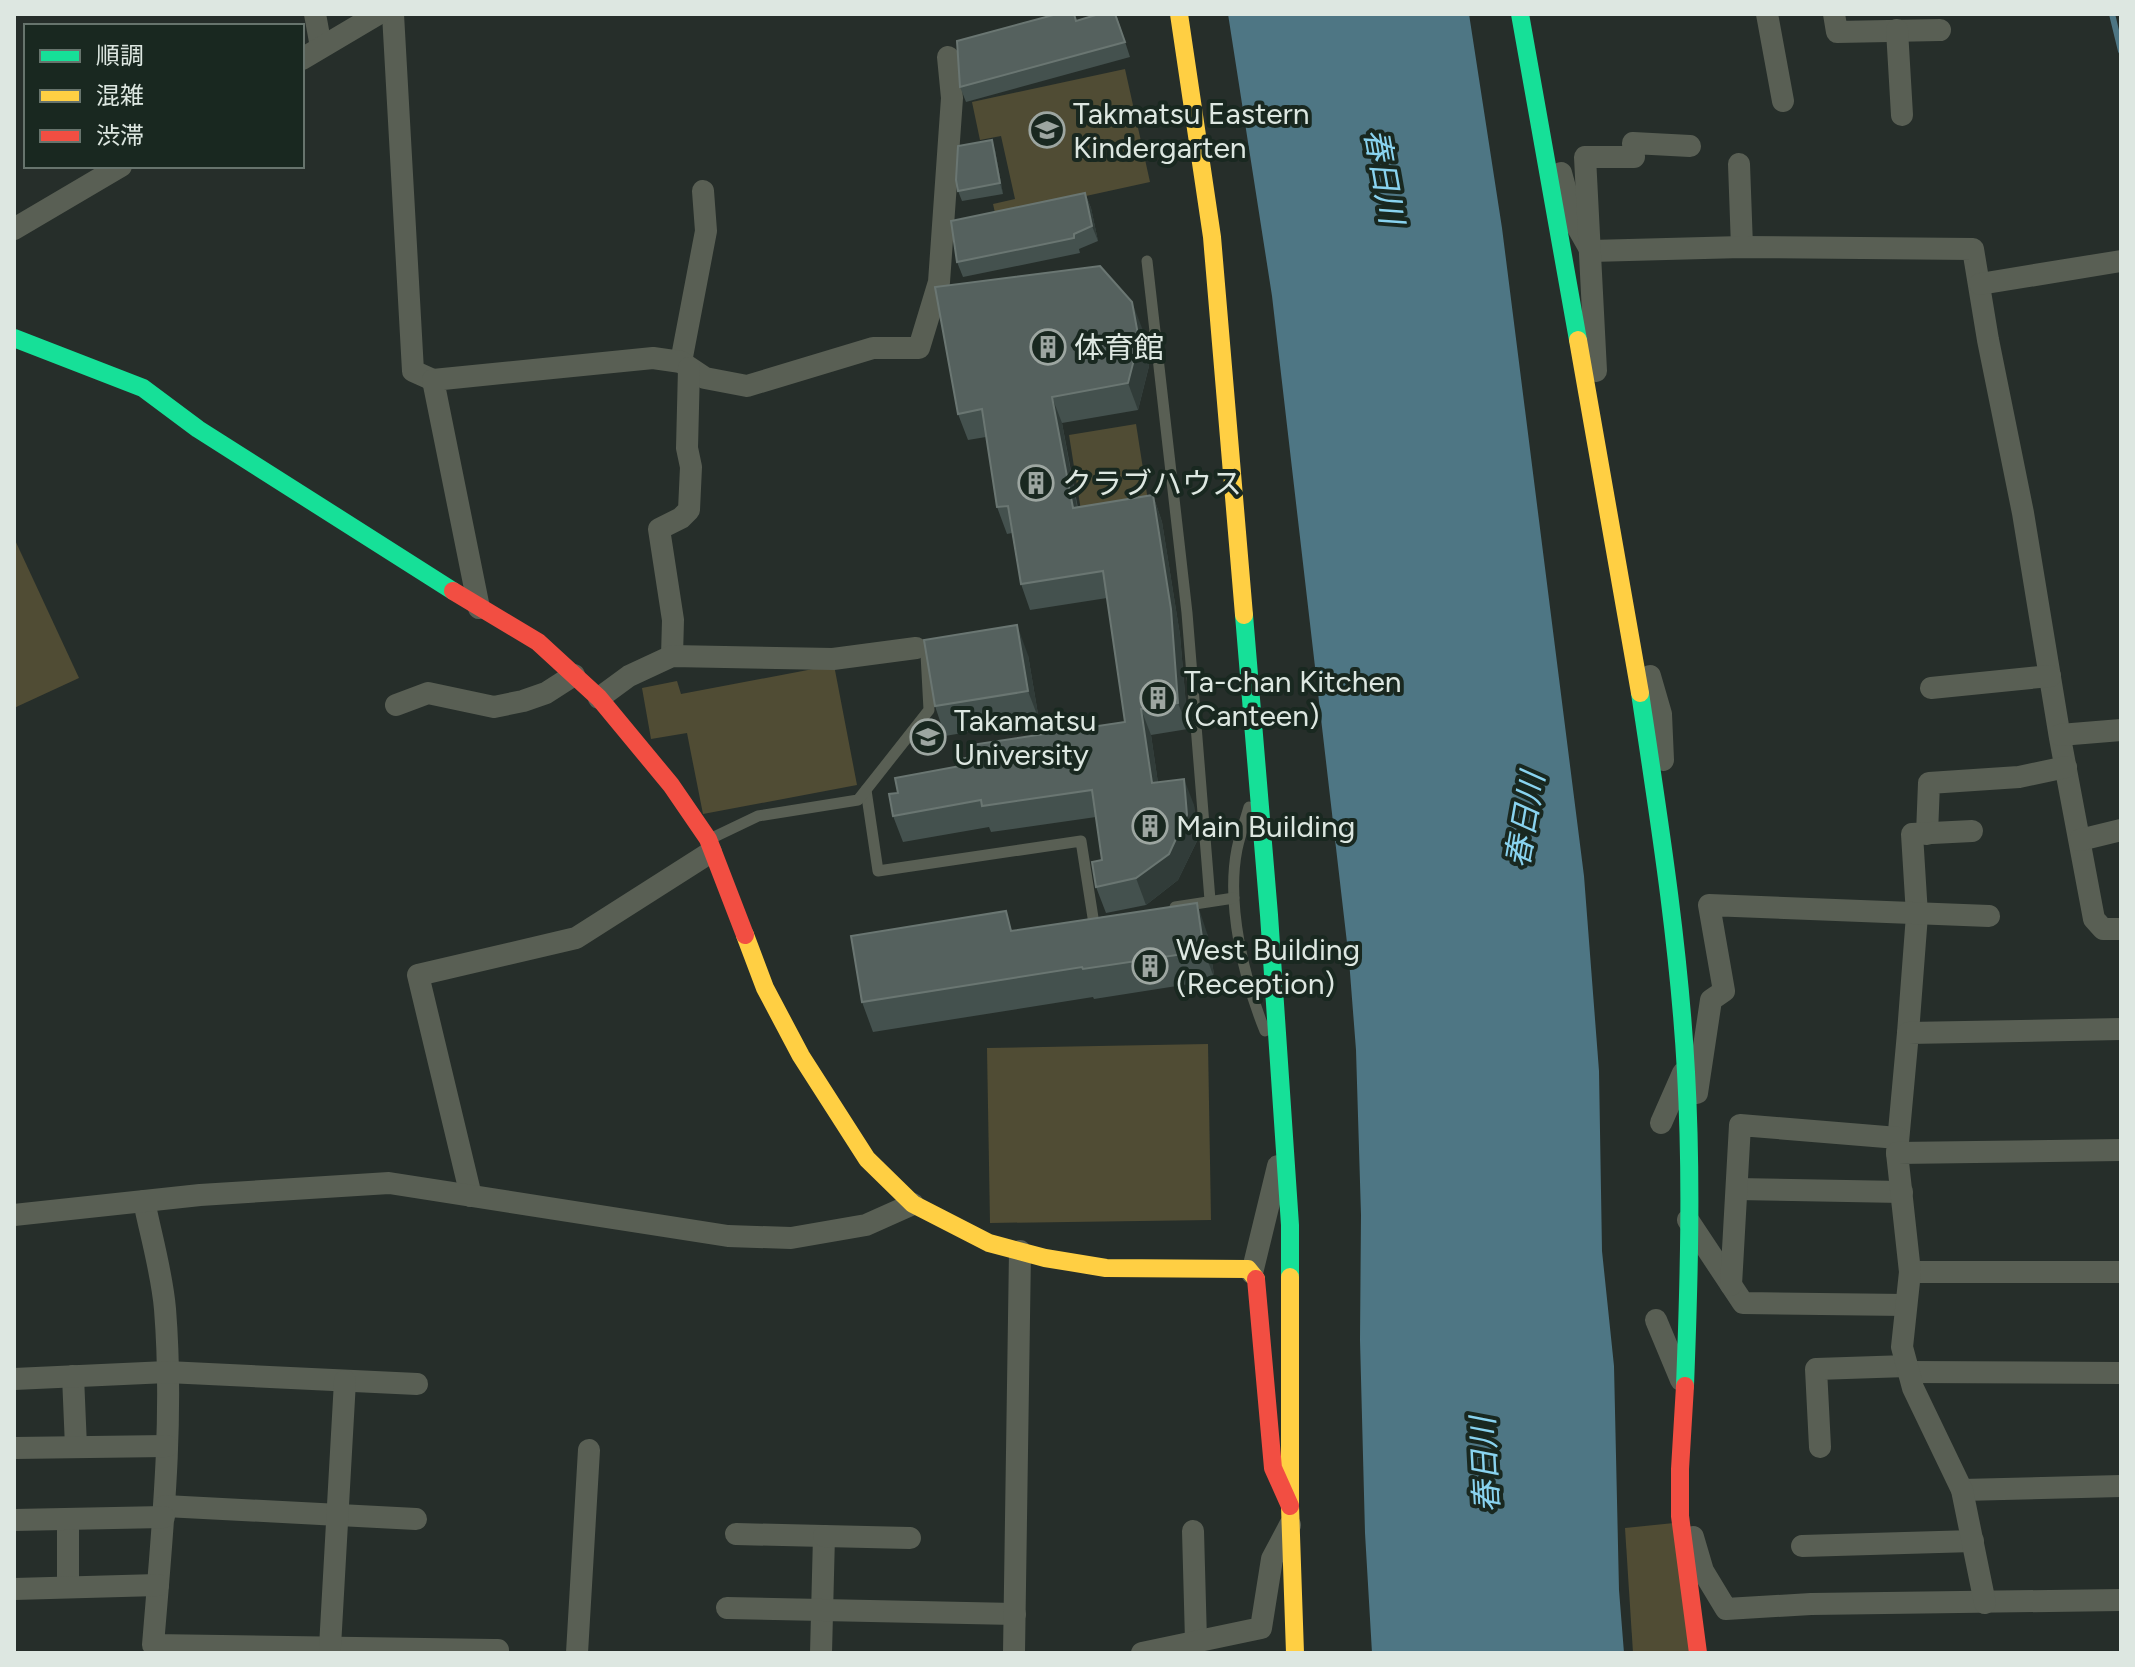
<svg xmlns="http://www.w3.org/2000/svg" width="2135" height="1667" viewBox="0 0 2135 1667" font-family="Figtree,'Noto Sans JP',sans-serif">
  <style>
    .green { fill: #504c34 }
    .water { fill: #4e7684 }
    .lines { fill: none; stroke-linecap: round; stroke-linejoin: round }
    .stream { stroke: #4e7684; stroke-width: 6 }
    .lane { stroke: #595f54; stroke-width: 11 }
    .street { stroke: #595f54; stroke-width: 22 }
    .fast { stroke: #16e098; stroke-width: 18 }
    .slow { stroke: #ffcf43; stroke-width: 18 }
    .jam { stroke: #f24e42; stroke-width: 18 }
    .wall { fill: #44514e }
    .shaded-wall { fill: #313c39 }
    .building { fill: #55615e; stroke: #6a7672; stroke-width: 2 }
    .labels { text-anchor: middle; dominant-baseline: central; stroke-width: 8; stroke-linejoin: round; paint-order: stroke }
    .poi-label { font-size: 30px; fill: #dde7e1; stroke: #192820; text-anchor: start }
    .water-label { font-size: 32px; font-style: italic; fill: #89d3ef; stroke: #192820 }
  </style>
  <rect width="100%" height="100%" fill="#262e2a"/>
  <g class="green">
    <path d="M1125 69 1150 182 1063 201 997 222 993 204 1015 199 1001 136 980 140 972 102Z"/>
    <path d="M1136 424 1149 507 1082 517 1069 435Z"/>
    <path d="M14 538 79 678 14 708Z"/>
    <path d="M834 665 857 785 703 814 687 733 651 739 642 688 677 681 681 694Z"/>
    <path d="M1208 1044 1211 1220 990 1223 987 1048Z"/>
    <path d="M1674 1523 1693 1653H1633L1625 1528Z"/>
  </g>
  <path class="water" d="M1228 14H1469L1502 228 1584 876 1599 1071 1602 1251 1614 1366 1619 1590 1624 1653H1372L1365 1533 1360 1340 1361 1215 1356 1050 1349 960 1272 296Z"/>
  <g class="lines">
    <path class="stream" d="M2112 14 2121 51"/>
    <g class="lane">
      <path d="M1147 261 1187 613 1210 900"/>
      <path d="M866 790 878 871 1081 841 1094 924 1103 922"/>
      <path d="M1249 807C1245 821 1240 835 1237 849 1226 905 1244 979 1265 1031"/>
      <path d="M712 838 758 816 858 800 929 710 926 654"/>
      <path d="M1175 907 1234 898"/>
    </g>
    <g class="street">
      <path d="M315 14 321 47"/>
      <path d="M393 14 413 371 433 380"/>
      <path d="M1767 14 1783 101"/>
      <path d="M1834 14 1837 32 1940 30"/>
      <path d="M1897 30 1902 115"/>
      <path d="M302 59 378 14"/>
      <path d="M1739 164 1742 247"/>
      <path d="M1561 173 1574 221 1591 251 1742 247 1973 249 1988 340 2023 513 2060 738 2094 919 2103 929H2121"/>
      <path d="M14 229 121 166"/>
      <path d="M1980 284 2121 261"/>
      <path d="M681 362 706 231 703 191"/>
      <path d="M1596 371 1585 157H1634L1633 143 1690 146"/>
      <path d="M479 608 433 380 653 358 681 362 705 378 747 386 873 348H919L939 282 952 98 948 57"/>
      <path d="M672 656 673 620 659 529 681 518 689 510 691 467 687 448 689 368"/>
      <path d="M1650 676 1661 714 1663 760"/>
      <path d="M1931 688 2050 676"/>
      <path d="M599 698 629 676 672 656 833 659 916 648"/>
      <path d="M396 705 428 693 494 707 523 701 546 693 574 675"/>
      <path d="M2060 735 2121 730"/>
      <path d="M1927 834 1929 783 2019 777 2066 767"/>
      <path d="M2080 840 2121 830"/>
      <path d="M1908 1033 1917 915 1912 834 1972 831"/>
      <path d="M1697 1093 1711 1000 1724 991 1709 905 1989 916"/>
      <path d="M1661 1123 1683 1073"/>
      <path d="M1897 1153 1908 1033 2121 1029"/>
      <path d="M1737 1189 1902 1192"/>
      <path d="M471 1196 418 975 576 938 711 852"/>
      <path d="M144 1201C151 1236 162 1273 165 1309 174 1421 162 1534 153 1645L494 1650H498V1653"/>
      <path d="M14 1215 200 1195 389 1183 728 1236 791 1238 866 1225 913 1204"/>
      <path d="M1688 1220 1743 1303 1906 1305"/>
      <path d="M1910 1272H2121"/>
      <path d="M1252 1273 1278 1166"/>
      <path d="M1731 1285 1740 1125 1898 1138"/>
      <path d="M1656 1320 1681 1380"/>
      <path d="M1909 1372 2121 1373"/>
      <path d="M73 1376 76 1447"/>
      <path d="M14 1379 167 1372 417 1384"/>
      <path d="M1820 1447 1816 1369 1907 1366"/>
      <path d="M14 1448 167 1446"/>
      <path d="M1962 1490 2121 1486"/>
      <path d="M165 1506 416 1519"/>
      <path d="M68 1519V1587"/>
      <path d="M14 1520 164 1517"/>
      <path d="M1193 1531 1196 1641"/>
      <path d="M736 1534 824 1536 821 1653"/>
      <path d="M824 1536 910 1538"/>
      <path d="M1693 1537 1703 1571 1726 1609 1811 1604 2121 1600"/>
      <path d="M1802 1546 1973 1541"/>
      <path d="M14 1589 158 1585"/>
      <path d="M1985 1603 1962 1490 1913 1388 1902 1347 1910 1272 1897 1153 2121 1150"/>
      <path d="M727 1608 1015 1614"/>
      <path d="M330 1647 345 1381"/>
      <path d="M577 1653 589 1450"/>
      <path d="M1014 1653 1020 1251"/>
      <path d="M1142 1653 1261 1628 1272 1559 1290 1525"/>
    </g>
    <g class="fast">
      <path d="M1520 14 1578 340"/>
      <path d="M14 338 143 388 198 429 453 591"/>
      <path d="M1244 615 1269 915 1290 1225V1277"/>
      <path d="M1640 693C1659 819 1679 945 1686 1072 1692 1177 1689 1282 1685 1386"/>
    </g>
    <g class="slow">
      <path d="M1179 14 1212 237 1244 615"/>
      <path d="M1578 340 1640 693"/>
      <path d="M745 935 765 988 801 1056 867 1159 913 1204 989 1243 1045 1258 1106 1268 1248 1269 1256 1279"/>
      <path d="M1290 1277V1506L1295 1653"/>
    </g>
    <g class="jam">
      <path d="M453 591 538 642 599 698 671 785 708 839 745 935"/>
      <path d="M1256 1279 1273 1468 1290 1506"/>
      <path d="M1685 1386 1680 1469V1516L1698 1653"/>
    </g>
  </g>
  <g class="wall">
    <path d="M1074 14 1077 21 1116 14 1130 57 966 102 960 87Z"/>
    <path d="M995 150 1003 194 962 201 958 191Z"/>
    <path d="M1085 193 1091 208 1098 241 1079 249 1080 253 963 277 957 262Z"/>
    <path d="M1142 328 1149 366 1138 410 1062 423 1078 508 1153 495 1162 522 1180 635 1188 729 1151 735 1158 783 1194 805 1197 841 1178 880 1146 905 1106 913 1096 887 1102 860 1096 817 991 832 989 827 903 842 893 816 898 793 960 766 973 757 1125 722 1107 598 1030 610 1021 584 1012 533 1007 534 997 507 986 437 968 440 958 414Z"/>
    <path d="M1028 655 1039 720 945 736 935 706Z"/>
    <path d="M1013 931 1207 933 1215 980 1094 999 1093 997 873 1032 862 1002Z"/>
  </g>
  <g class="shaded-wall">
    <path d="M992 140 995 150 1003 194 1000 183Z"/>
    <path d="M1085 193 1091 208 1098 241 1092 226Z"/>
    <path d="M1132 302 1142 328 1149 366 1138 410 1128 383Z"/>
    <path d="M1052 397 1062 423 1082 535 1073 508Z"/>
    <path d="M1153 495 1162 522 1180 635 1188 729 1178 703Z"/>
    <path d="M1017 625 1028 655 1039 720 1028 691Z"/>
    <path d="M1141 709 1151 735 1162 810 1152 783Z"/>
    <path d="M1184 779 1194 805 1197 841 1178 880 1146 905 1136 878Z"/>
    <path d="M1197 903 1207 933 1215 980 1204 951Z"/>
  </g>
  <g class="building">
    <path d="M1057 14H1074L1076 21 1099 14H1115L1125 42 960 87 957 41Z"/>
    <path d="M992 140 1000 183 958 191 956 180 958 146Z"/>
    <path d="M1085 193 1092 226 1074 234V238L957 262 951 221Z"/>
    <path d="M1100 266 1132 302 1139 340 1128 383 1052 397 1073 508 1153 495 1171 609 1178 703 1141 709 1152 783 1184 779 1187 815 1169 854 1136 878 1096 887 1092 862 1102 860 1092 790 982 806 981 800 893 816 889 794 898 793 895 778 960 766 959 759 973 757 971 745 1125 722 1103 571 1021 584 1008 506 997 507 982 409 958 414 935 287Z"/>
    <path d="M1017 625 1028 691 935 706 924 640Z"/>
    <path d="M1197 903 1204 951 1083 969 1082 967 862 1002 851 936 1006 911 1011 931Z"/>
  </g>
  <defs>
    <symbol id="school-ring" viewBox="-11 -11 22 22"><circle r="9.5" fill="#192820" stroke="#9da6a1" stroke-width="1.5"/><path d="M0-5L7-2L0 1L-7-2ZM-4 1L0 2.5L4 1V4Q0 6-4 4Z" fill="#9da6a1"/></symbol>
    <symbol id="building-ring" viewBox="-11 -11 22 22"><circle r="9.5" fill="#192820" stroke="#9da6a1" stroke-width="1.5"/><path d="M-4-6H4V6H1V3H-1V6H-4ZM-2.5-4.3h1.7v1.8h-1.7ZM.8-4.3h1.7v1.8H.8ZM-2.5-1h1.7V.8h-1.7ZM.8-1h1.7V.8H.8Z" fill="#9da6a1"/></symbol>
    <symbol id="university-ring" viewBox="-11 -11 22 22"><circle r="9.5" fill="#192820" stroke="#9da6a1" stroke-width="1.5"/><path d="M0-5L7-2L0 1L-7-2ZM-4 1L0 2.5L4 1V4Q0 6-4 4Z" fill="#9da6a1"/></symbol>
  </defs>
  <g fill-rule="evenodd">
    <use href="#school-ring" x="1027" y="110" width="40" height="40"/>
    <use href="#building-ring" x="1028" y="327" width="40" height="40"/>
    <use href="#building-ring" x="1016" y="463" width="40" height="40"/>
    <use href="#building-ring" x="1138" y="678" width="40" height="40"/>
    <use href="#university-ring" x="908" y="717" width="40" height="40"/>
    <use href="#building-ring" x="1130" y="806" width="40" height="40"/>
    <use href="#building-ring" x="1130" y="946" width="40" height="40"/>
  </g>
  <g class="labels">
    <g class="poi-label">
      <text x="1073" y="113">Takmatsu Eastern<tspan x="1073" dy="34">Kindergarten</tspan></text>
      <text x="1074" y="347">体育館</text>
      <text x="1062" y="483">クラブハウス</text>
      <text x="1184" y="681">Ta-chan Kitchen<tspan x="1184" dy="34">(Canteen)</tspan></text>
      <text x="954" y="720">Takamatsu<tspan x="954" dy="34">University</tspan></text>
      <text x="1176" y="826">Main Building</text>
      <text x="1176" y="949">West Building<tspan x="1176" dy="34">(Reception)</tspan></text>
    </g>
    <g class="water-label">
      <text transform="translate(1384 176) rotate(80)">春日川</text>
      <text transform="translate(1525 820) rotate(-80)">春日川</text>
      <text transform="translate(1485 1465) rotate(-93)">春日川</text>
    </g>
  </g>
  <rect width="2135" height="1667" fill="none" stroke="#dde7e1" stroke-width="32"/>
  <rect x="24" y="24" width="280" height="144" fill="#192820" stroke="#67746d" stroke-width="2"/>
  <rect x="40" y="50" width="40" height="12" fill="#16e098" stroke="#67746d" stroke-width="2"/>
  <text x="96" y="64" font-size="24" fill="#dde7e1">順調</text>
  <rect x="40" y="90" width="40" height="12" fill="#ffcf43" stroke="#67746d" stroke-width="2"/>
  <text x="96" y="104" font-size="24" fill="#dde7e1">混雑</text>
  <rect x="40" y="130" width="40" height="12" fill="#f24e42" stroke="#67746d" stroke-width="2"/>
  <text x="96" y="144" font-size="24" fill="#dde7e1">渋滞</text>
</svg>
